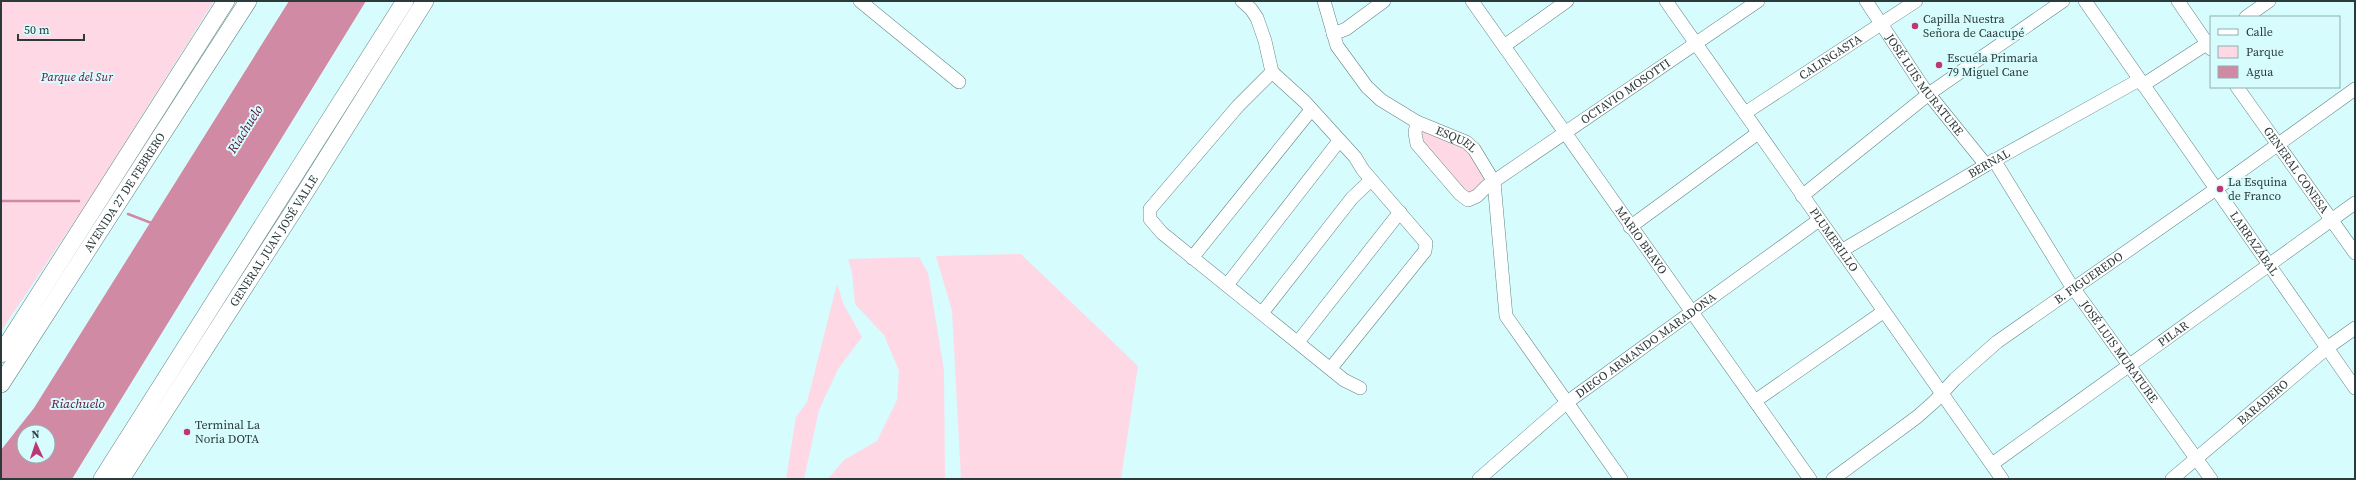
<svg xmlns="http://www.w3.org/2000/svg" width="2356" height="480" viewBox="0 0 2356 480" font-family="'Source Serif 4',serif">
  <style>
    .green { fill: #fed9e5 }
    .water { fill: #d18aa4; fill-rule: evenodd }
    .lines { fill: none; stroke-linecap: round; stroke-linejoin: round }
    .stream { stroke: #d18aa4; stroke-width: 2.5 }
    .minor-casing { stroke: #628485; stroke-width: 14 }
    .major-casing { stroke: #628485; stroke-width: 18 }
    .minor { stroke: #fff; stroke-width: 13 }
    .major { stroke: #fff; stroke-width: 17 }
    .poi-dot { fill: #be3775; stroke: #d7fcfd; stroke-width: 1.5 }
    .labels { text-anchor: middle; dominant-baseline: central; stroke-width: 4; stroke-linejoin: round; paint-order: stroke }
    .poi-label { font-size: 12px; fill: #2b3a3a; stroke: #d7fcfd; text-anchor: start }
    .street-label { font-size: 12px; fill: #2b3a3a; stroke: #d7fcfd }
    .park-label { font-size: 12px; font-style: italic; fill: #620e38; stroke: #d7fcfd }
    .water-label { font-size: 13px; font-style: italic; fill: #600b36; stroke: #d7fcfd }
  </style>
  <rect width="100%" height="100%" fill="#d7fcfd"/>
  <g class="green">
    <path d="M1 1H214L87 203 1 331Z"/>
    <path d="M1423 130C1459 142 1469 142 1484 179L1481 186 1470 196 1423 147 1421 133Z"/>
    <path d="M1021 254 1138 366 1121 479H961L952 311 936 256Z"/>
    <path d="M919 257 928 273 944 370 945 479H828L844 460 877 441 897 400 899 371 884 335 855 304 852 273 848 259Z"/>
    <path d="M837 284 844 305 862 337 838 369 819 410 804 479H786L796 417 807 402Z"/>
  </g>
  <path class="water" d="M289 1H366L72 479H1V450L34 408ZM24 432H48V456H24Z"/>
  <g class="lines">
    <g class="stream">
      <path d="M1 201H79"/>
      <path d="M128 214 154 224"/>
    </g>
    <defs>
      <g id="minor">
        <path d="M860 1 959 82"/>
        <path d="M1242 1 1251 9 1257 18 1265 41 1272 72 1305 102 1355 157 1363 170 1426 243 1425 251 1331 368"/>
        <path id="s1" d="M1324 1 1337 46 1367 87 1381 100 1417 122 1466 142 1474 149 1494 182 1506 316 1621 479"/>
        <path id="s2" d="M1472 1 1810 479"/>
        <path id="s3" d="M1666 1 2002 479"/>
        <path id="s4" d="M1866 1 1923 87 1986 165"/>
        <path id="s5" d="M2085 1 2355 388"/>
        <path d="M2178 1 2211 49"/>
        <path d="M2246 17 2269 1"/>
        <path d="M1333 34 1346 29 1384 1"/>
        <path d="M1504 46 1567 1"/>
        <path d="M1272 72 1238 106 1150 209V219L1162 233 1344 380 1360 388"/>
        <path d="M2143 85 2211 41"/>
        <path id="s6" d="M2237 87 2355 253"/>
        <path id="s7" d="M1745 113 1916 1"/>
        <path id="s8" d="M1417 122 1415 133 1417 144 1460 194 1468 200 1477 196 1487 186 1758 1"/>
        <path id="s9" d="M1994 160 2069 282 2211 479"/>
        <path d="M1802 196 1930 93 2063 1"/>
        <path d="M1630 227 1758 133"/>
        <path id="s10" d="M1841 251 1986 165 2139 80"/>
        <path d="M1192 258 1311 110"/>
        <path d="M1227 285 1339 141"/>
        <path d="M1262 313 1352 198 1371 180"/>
        <path d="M1298 342 1400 212"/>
        <path d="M1755 401 1883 312"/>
        <path id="s11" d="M1992 464 2355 203"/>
        <path id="s12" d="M1479 479 1566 403 1819 220"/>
        <path id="s13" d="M1833 479 1917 417 1935 401 1955 379 1997 342 2216 189 2355 89"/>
        <path id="s14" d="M2172 479 2327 348 2355 328"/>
      </g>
      <g id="major">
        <path d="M1 354 226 1"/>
        <path id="s15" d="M1 384 248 1"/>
        <path d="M102 479 405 1"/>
        <path id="s16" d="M121 479 294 210 425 1"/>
      </g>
    </defs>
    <use href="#minor" class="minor-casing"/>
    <use href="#major" class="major-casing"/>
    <use href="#minor" class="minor"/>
    <use href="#major" class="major"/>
  </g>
  <g class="poi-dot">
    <circle cx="1915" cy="26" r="4"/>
    <circle cx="1939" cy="65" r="4"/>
    <circle cx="2220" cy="189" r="4"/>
    <circle cx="187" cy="432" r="4"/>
  </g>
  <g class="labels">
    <g class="poi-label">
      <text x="1923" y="19">Capilla Nuestra<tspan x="1923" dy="14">Señora de Caacupé</tspan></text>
      <text x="1947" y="58">Escuela Primaria<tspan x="1947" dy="14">79 Miguel Cane</tspan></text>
      <text x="2228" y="182">La Esquina<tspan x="2228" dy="14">de Franco</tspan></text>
      <text x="195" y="425">Terminal La<tspan x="195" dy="14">Noria DOTA</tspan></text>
    </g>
    <g class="street-label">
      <text stroke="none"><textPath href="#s7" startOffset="102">CALINGASTA</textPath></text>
      <text stroke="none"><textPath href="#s4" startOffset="102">JOSÉ LUIS MURATURE</textPath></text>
      <text stroke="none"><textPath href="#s8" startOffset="290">OCTAVIO MOSOTTI</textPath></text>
      <text stroke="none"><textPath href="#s1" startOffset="202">ESQUEL</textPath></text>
      <text stroke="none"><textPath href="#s10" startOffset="172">BERNAL</textPath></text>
      <text stroke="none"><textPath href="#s6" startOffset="102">GENERAL CONESA</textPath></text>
      <text stroke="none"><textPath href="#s15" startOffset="228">AVENIDA 27 DE FEBRERO</textPath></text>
      <text stroke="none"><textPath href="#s3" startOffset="292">PLUMERILLO</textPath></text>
      <text stroke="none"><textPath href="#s16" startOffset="283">GENERAL JUAN JOSÉ VALLE</textPath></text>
      <text stroke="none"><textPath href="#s2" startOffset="293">MARIO BRAVO</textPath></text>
      <text stroke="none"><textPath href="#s5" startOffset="296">LARRAZÁBAL</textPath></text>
      <text stroke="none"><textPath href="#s13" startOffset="326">B. FIGUEREDO</textPath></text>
      <text stroke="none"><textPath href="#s11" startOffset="223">PILAR</textPath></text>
      <text stroke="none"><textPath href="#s12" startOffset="214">DIEGO ARMANDO MARADONA</textPath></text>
      <text stroke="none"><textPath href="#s9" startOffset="229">JOSÉ LUIS MURATURE</textPath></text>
      <text stroke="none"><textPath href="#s14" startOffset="119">BARADERO</textPath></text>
    </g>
    <g class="park-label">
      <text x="77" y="77">Parque del Sur</text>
    </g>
    <g class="water-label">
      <text transform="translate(245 129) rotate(-58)">Riachuelo</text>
      <text x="78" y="403">Riachuelo</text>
    </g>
  </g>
  <rect width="2356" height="480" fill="none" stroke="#2b3a3a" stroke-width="4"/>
  <rect x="2210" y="16" width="130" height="72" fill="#d7fcfd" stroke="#92aeaf"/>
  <rect x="2218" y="29" width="20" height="6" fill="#ffffff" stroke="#92aeaf"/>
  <text x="2246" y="36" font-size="12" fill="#2b3a3a">Calle</text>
  <rect x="2218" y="46" width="20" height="12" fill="#fed9e5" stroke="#92aeaf"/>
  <text x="2246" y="56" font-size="12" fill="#2b3a3a">Parque</text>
  <rect x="2218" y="66" width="20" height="12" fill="#d18aa4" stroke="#92aeaf"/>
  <text x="2246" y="76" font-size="12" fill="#2b3a3a">Agua</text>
  <g transform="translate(36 444) rotate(357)"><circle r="19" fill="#d7fcfd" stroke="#92aeaf"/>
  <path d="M0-3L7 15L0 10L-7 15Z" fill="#be3775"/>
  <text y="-6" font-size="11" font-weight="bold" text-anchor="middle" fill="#2b3a3a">N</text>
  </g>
  <path d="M18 34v6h66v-6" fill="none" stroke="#2b3a3a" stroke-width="2"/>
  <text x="24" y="34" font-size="12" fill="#2b3a3a" stroke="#d7fcfd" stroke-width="3" paint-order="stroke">50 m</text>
</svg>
